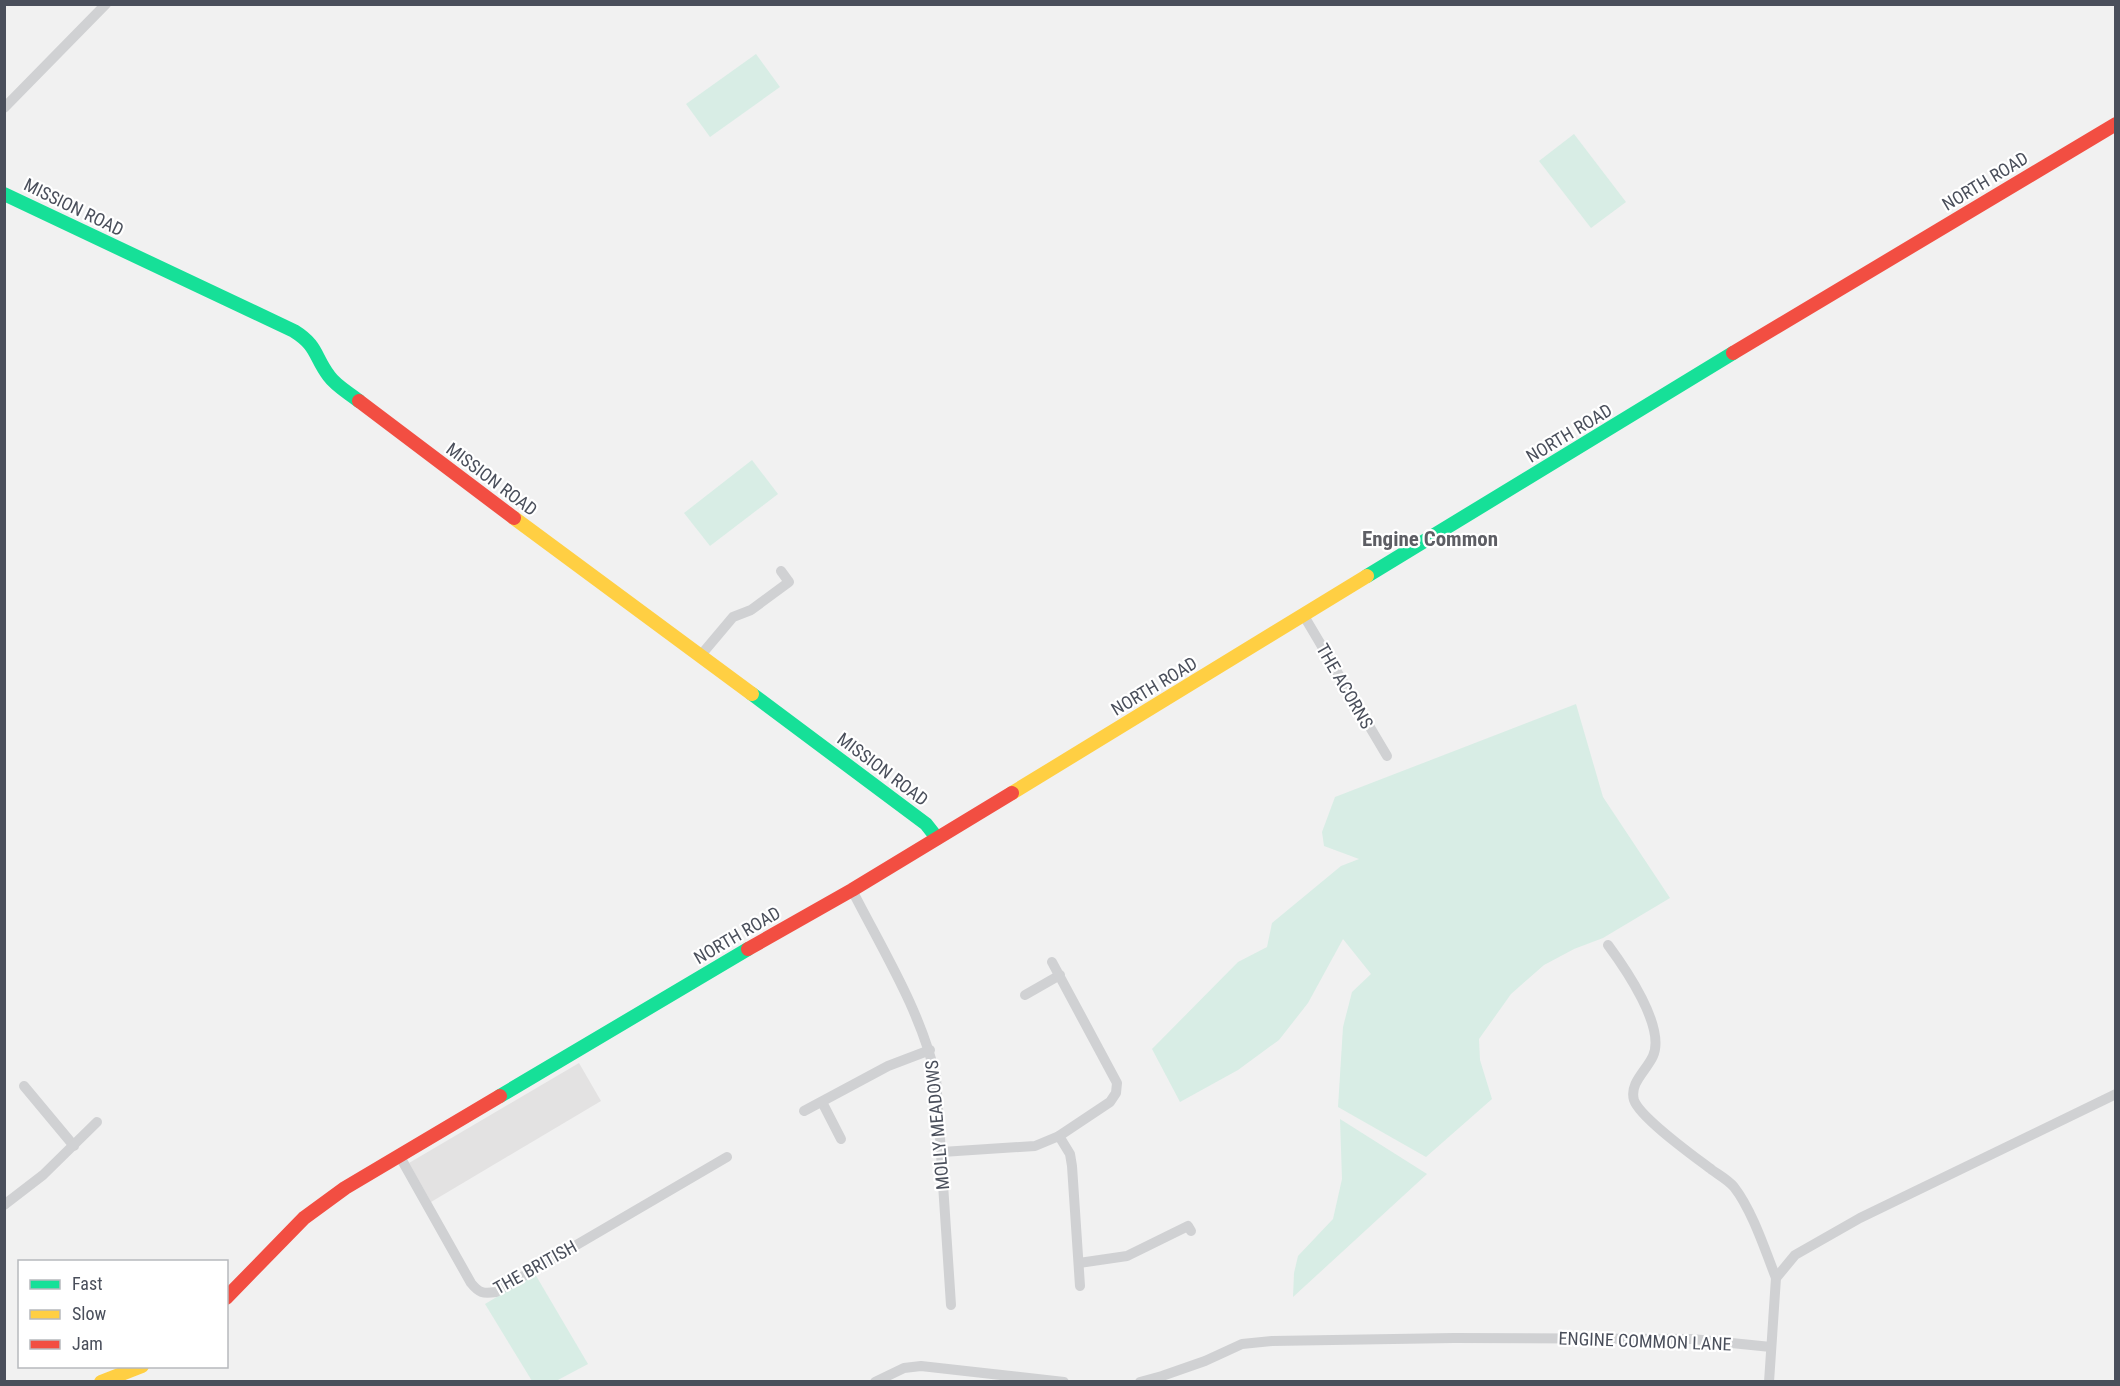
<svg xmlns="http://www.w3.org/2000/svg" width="2120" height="1386" viewBox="0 0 2120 1386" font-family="'Roboto Condensed',sans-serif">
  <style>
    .education { fill: #e3e2e2 }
    .green { fill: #d8ede5 }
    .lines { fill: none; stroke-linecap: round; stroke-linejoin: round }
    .street { stroke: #d0d1d3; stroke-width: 10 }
    .fast { stroke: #16e098; stroke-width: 14 }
    .slow { stroke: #ffcf43; stroke-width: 14 }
    .jam { stroke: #f24e42; stroke-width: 14 }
    .labels { text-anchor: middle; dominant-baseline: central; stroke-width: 4.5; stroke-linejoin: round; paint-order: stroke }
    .street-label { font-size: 18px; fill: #4a4f5b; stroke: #fff }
    .quarter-label { font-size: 21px; font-weight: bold; fill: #5d5e64; stroke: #fff }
  </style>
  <rect width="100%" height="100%" fill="#f1f1f1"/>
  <path class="education" d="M579 1063 601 1101 431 1202 409 1163Z"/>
  <g class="green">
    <path d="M756 54 780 87 710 137 686 104Z"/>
    <path d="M1574 134 1626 202 1591 228 1539 161Z"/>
    <path d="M752 460 778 494 710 546 684 513Z"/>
    <path d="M1576 704 1603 797 1670 898 1603 938 1574 949 1544 965 1511 994 1479 1039 1480 1060 1492 1099 1426 1157 1338 1107 1343 1027 1352 992 1371 974 1343 939 1308 1003 1279 1040 1238 1070 1180 1102 1152 1049 1238 962 1267 947 1272 923 1341 866 1359 859 1324 846 1322 832 1335 797Z"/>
    <path d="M1340 1119 1427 1174 1293 1297 1294 1273 1298 1256 1333 1219 1342 1179Z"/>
    <path d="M535 1274 588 1364 556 1381H532L485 1304Z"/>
  </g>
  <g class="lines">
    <g class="street">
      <path d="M4 108 106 4"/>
      <path d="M1304 616 1387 756"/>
      <path d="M701 655 733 617 751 610 789 582 781 571"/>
      <path d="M852 890C883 951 921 1011 936 1078L951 1305"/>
      <path d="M1608 945C1625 968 1666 1027 1653 1056 1647 1070 1629 1083 1634 1100 1640 1118 1695 1157 1712 1170 1719 1175 1728 1180 1734 1187 1752 1210 1765 1250 1776 1278"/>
      <path d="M1025 995 1060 975"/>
      <path d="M24 1086 74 1146"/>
      <path d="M822 1102 841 1139"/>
      <path d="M804 1111 888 1066 930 1050"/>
      <path d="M1059 1136 1070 1154 1072 1166 1080 1286"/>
      <path d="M942 1152 1035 1146 1059 1136 1110 1102 1116 1093 1117 1083 1052 962"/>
      <path d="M399 1155 471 1283C479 1293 483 1294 496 1292L727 1157"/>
      <path d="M4 1205 43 1175 97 1122"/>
      <path d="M1079 1263 1127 1256 1188 1226 1191 1231"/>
      <path d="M875 1382 904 1368 921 1366 1064 1382"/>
      <path d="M1140 1382 1162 1376 1205 1361 1242 1344 1272 1341 1454 1338 1692 1339 1771 1347"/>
      <path d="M1769 1382 1776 1278 1795 1255 1860 1218 2116 1094"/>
    </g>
    <g class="fast">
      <path d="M4 194 294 331C318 346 314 356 329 376 336 386 349 393 359 401"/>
      <path d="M1367 576 1733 353"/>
      <path d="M752 694 926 824 937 838"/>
      <path d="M500 1096 748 949"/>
    </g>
    <g class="slow">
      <path d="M514 518 752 694"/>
      <path d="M1012 793 1367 576"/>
      <path d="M101 1382 142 1366"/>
    </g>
    <g class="jam">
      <path d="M1733 353 2116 124"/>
      <path d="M359 401 514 518"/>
      <path d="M748 949 852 890 1012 793"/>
      <path d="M226 1298 304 1218 345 1188 500 1096"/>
    </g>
  </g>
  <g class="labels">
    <g class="street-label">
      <text transform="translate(1985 181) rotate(-31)">NORTH ROAD</text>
      <text transform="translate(74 207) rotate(26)">MISSION ROAD</text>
      <text transform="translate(1569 433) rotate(-31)">NORTH ROAD</text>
      <text transform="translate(492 479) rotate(37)">MISSION ROAD</text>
      <text transform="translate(1154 686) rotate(-31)">NORTH ROAD</text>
      <text transform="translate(1345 686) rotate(60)">THE ACORNS</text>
      <text transform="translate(883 769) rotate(37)">MISSION ROAD</text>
      <text transform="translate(737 935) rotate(-30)">NORTH ROAD</text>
      <text transform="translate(937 1125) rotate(-95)">MOLLY MEADOWS</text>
      <text transform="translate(535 1267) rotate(-29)">THE BRITISH</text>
      <text transform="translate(1645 1341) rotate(2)">ENGINE COMMON LANE</text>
    </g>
    <g class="quarter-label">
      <text x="1430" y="539">Engine Common</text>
    </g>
  </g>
  <rect width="2120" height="1386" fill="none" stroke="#4a4f5b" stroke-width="12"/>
  <rect x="18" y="1260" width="210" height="108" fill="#ffffff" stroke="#b7b9bd" stroke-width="1.5"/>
  <rect x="30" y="1280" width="30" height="9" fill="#16e098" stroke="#b7b9bd" stroke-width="1.5"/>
  <text x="72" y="1290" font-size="18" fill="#4a4f5b">Fast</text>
  <rect x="30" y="1310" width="30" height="9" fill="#ffcf43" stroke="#b7b9bd" stroke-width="1.5"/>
  <text x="72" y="1320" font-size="18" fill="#4a4f5b">Slow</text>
  <rect x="30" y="1340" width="30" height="9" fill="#f24e42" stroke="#b7b9bd" stroke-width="1.5"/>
  <text x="72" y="1350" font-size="18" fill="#4a4f5b">Jam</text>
</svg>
